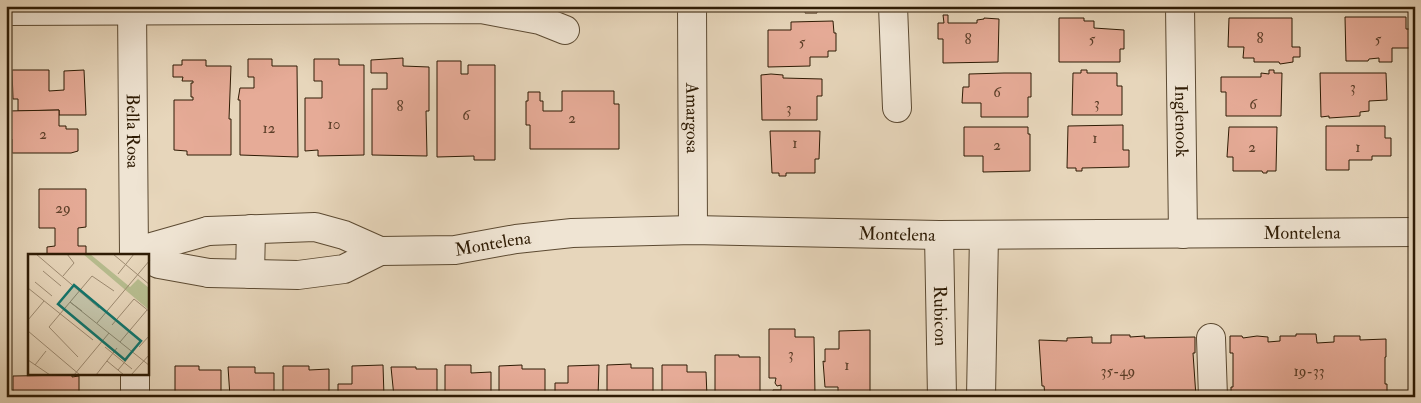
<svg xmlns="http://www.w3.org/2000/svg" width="1421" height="403" viewBox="0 0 1421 403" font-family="'IM FELL Double Pica',serif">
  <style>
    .building { fill: #e6ab97; stroke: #2e1b04 }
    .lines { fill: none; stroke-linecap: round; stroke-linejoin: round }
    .minor-casing { stroke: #5c4a32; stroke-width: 30 }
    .tertiary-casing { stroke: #5c4a32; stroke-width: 30 }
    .minor { stroke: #efe4d3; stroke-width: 28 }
    .tertiary { stroke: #efe4d3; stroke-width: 28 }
    .labels { text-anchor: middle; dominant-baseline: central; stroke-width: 4; stroke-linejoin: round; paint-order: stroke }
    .number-label { font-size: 15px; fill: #5c3f29 }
    .street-label { font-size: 18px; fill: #2e1b04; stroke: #efe4d3 }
    .inset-road { fill: none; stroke: #9d8b72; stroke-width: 1 }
    .view { fill: #0f766e; fill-opacity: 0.15; stroke: #0f766e; stroke-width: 2.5 }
    .inset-edge { fill: none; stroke: #2e1b04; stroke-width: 2.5 }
  </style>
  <rect width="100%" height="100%" fill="#e7d6bb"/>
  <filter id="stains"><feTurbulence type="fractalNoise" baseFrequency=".004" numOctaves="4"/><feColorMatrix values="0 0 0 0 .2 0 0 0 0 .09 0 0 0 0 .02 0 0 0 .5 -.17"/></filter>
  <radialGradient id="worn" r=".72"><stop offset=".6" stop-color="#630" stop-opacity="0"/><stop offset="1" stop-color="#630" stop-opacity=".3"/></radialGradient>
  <g class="building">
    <path d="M770 6H817V13H805V8H795V10H770Z"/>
    <path d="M967 6H1006V9H999V10H991V9H967Z"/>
    <path d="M1049 6H1097V8L1065 9 1049 8Z"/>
    <path d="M943 15H948V23H977V20L984 19V18L999 19 998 62 943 63V39H938V23H944Z"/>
    <path d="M1345 17H1406V29H1410V48H1392V62H1379V58L1369 59 1368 61H1346Z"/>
    <path d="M1059 18H1084V21H1094V28L1124 30V49H1120V62H1059Z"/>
    <path d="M1229 18H1292V47H1300V57H1293V62L1280 64 1279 62H1254V58H1243L1244 47H1228Z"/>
    <path d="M833 21 834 33H836V51H828V57H810V66L768 67V30H791V22Z"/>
    <path d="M403 58V66L429 67V111H426L427 156 372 155V89H387V73H371V60Z"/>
    <path d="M248 59H272V66H297L298 157 240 155V100H238L240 88H254V77H248Z"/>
    <path d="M314 59H339V65H364V155L318 156V150L305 151V98H322V81H314Z"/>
    <path d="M182 60H206V66H231L229 119H231V155H187V151L174 150V100H193V97H191V83H193V81H182L183 77H173V65H182Z"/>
    <path d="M437 61H461V74H468V65H495V160H474V156L437 157Z"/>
    <path d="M12 70H49V91L64 90V71L84 70 86 115H59V110L18 111V99H13Z"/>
    <path d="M1081 70H1087V73H1117V86H1122V115H1072L1073 73H1081Z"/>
    <path d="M1269 70H1274V73H1282L1281 116H1226V92H1221V77H1261V73L1269 74Z"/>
    <path d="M1004 73H1031V97H1028V117H981V103H962L963 87H969V74Z"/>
    <path d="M1320 73H1386L1387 100 1369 101V111L1360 112V116L1329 118V116L1321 117Z"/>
    <path d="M771 74 783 75V78L822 79V96H817V120H762L761 75Z"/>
    <path d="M562 91H614V104H619V149H530V125H526V101H528V92H540V101H543V111H562Z"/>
    <path d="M59 110V126H66V129H78V151L71 153H12V139L8 140 7 111Z"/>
    <path d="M1123 125V150H1129V167L1082 168V171H1076V168H1067L1068 126Z"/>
    <path d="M1326 126H1385V138H1391V156H1372V160H1349V170H1326Z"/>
    <path d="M964 127H1028V134H1030V171L983 172V156H964Z"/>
    <path d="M1229 127H1277L1276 171H1267V173H1263L1262 171H1233V157H1227Z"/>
    <path d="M770 131H820L819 159H815V173H786V176H779V173H772Z"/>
    <path d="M39 189H86V227L78 228V246H86V255H47V247L55 246V228H39Z"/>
    <path d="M769 329H795V337H814L815 394H820L821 397H773V390H781V385L777 386 775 383 776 378H769Z"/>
    <path d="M870 330V397H838V387H825L823 361 825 362V349H839V331Z"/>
    <path d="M1296 334H1316L1317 343 1334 342V336H1360V340L1386 339V357H1385V384H1387V397H1231V387H1233V353H1230V336H1242L1243 338 1257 336 1268 337V342L1280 341V336H1296Z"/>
    <path d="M1111 335H1130V337L1145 336 1144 338 1195 337V353H1193L1196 397H1040V395H1045L1044 386H1042L1039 340 1067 341V338L1092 337V343H1111Z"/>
    <path d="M715 355H739V357H760V397H715Z"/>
    <path d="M631 364V368H653V397H607V365Z"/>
    <path d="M383 365 384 397H336L338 396V384H352V366Z"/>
    <path d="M445 365H471V373L491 372V397H445Z"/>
    <path d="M522 365V369H545V397H499V366Z"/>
    <path d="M599 365 598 397H553L555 396V383H568V366Z"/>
    <path d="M662 365H687V372H706L707 397H662Z"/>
    <path d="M175 366H199V370H221V397H175Z"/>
    <path d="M283 366H309V370L329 369V397H283Z"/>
    <path d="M228 367H255V373H274V397H230Z"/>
    <path d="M391 367H416V369H437V397H394Z"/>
    <path d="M72 375V377L79 376V397H13V376Z"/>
  </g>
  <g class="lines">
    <defs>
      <g id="minor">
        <path id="s1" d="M132 6 134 255"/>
        <path d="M893 6 897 108"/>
        <path id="s2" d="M1180 6 1183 234"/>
        <path d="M6 11 481 9 540 20 565 30"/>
        <path d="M134 252 208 231"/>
        <path d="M148 259 159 264 209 273"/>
        <path d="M1211 338 1213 397"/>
        <path d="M135 374V397"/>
      </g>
      <g id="tertiary">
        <path id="s3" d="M692 6 693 230"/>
        <path id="s4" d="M208 231 315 227 344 235 380 251 455 250 516 239 572 233 693 230 939 235 1415 232"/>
        <path id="s5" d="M939 235 942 397"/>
        <path d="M209 273 298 275 344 269 380 251"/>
        <path d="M250 274 251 229"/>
        <path d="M981 397 984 235"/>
      </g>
    </defs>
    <use href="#minor" class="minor-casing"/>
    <use href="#tertiary" class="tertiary-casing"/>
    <use href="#minor" class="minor"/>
    <use href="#tertiary" class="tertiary"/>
  </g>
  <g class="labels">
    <g class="number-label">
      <text x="1260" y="38">8</text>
      <text x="968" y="39">8</text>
      <text x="1092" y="39">5</text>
      <text x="1378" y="39">5</text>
      <text x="802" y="42">5</text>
      <text x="1353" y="87">3</text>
      <text x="997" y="92">6</text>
      <text x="1097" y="103">3</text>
      <text x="1253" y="104">6</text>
      <text x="400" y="106">8</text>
      <text x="789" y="108">3</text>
      <text x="466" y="115">6</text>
      <text x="572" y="118">2</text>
      <text x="334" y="124">10</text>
      <text x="269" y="128">12</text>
      <text x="43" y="134">2</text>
      <text x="1095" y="138">1</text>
      <text x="795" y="143">1</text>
      <text x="997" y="145">2</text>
      <text x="1252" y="147">2</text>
      <text x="1358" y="147">1</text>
      <text x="63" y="208">29</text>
      <text x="791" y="354">3</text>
      <text x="847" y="365">1</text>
      <text x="1118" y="371">35-49</text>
      <text x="1309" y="371">19-33</text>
    </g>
    <g class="street-label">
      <text stroke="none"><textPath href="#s3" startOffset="112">Amargosa</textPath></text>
      <text stroke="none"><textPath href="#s2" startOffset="115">Inglenook</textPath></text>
      <text stroke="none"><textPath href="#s1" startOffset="125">Bella Rosa</textPath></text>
      <text stroke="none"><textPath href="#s4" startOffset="1100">Montelena</textPath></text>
      <text stroke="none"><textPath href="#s4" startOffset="695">Montelena</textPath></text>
      <text stroke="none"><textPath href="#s4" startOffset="290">Montelena</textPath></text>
      <text stroke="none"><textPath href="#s5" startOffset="81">Rubicon</textPath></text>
    </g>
  </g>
  <g transform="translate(28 254)">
    <rect width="121" height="121" fill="#e7d6bb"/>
    <path d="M55 0H62L102 33 110 25 121 34V56Z" fill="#b7bd8f"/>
    <path class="inset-road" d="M8 0 71 54M85 0 122 31M15 17 33 32M90 20 106 0M35 22 46 9 39 0M7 28 24 42M0 34 65 86M42 48 122 112M42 48 54 57M0 66 16 47M69 69 122 6M84 71 106 45 122 58M0 77 52 121M92 88 119 56M77 93 104 115M111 93 122 81M50 103 21 73 64 22 86 37M0 106 22 121M79 107 96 121M7 111 18 97M90 116 100 104M46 121 81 79M68 121 89 94M103 121 122 100"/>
    <path class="view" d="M46 31 113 87 97 106 30 50Z"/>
    <rect width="121" height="121" class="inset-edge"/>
  </g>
  <rect width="1421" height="403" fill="none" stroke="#e7d6bb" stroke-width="25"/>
  <rect x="8" y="8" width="1406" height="388" fill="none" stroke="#2e1b04" stroke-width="2.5"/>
  <rect x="12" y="12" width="1396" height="378" fill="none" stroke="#2e1b04"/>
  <rect width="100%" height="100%" filter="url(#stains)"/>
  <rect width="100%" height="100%" fill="url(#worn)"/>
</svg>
